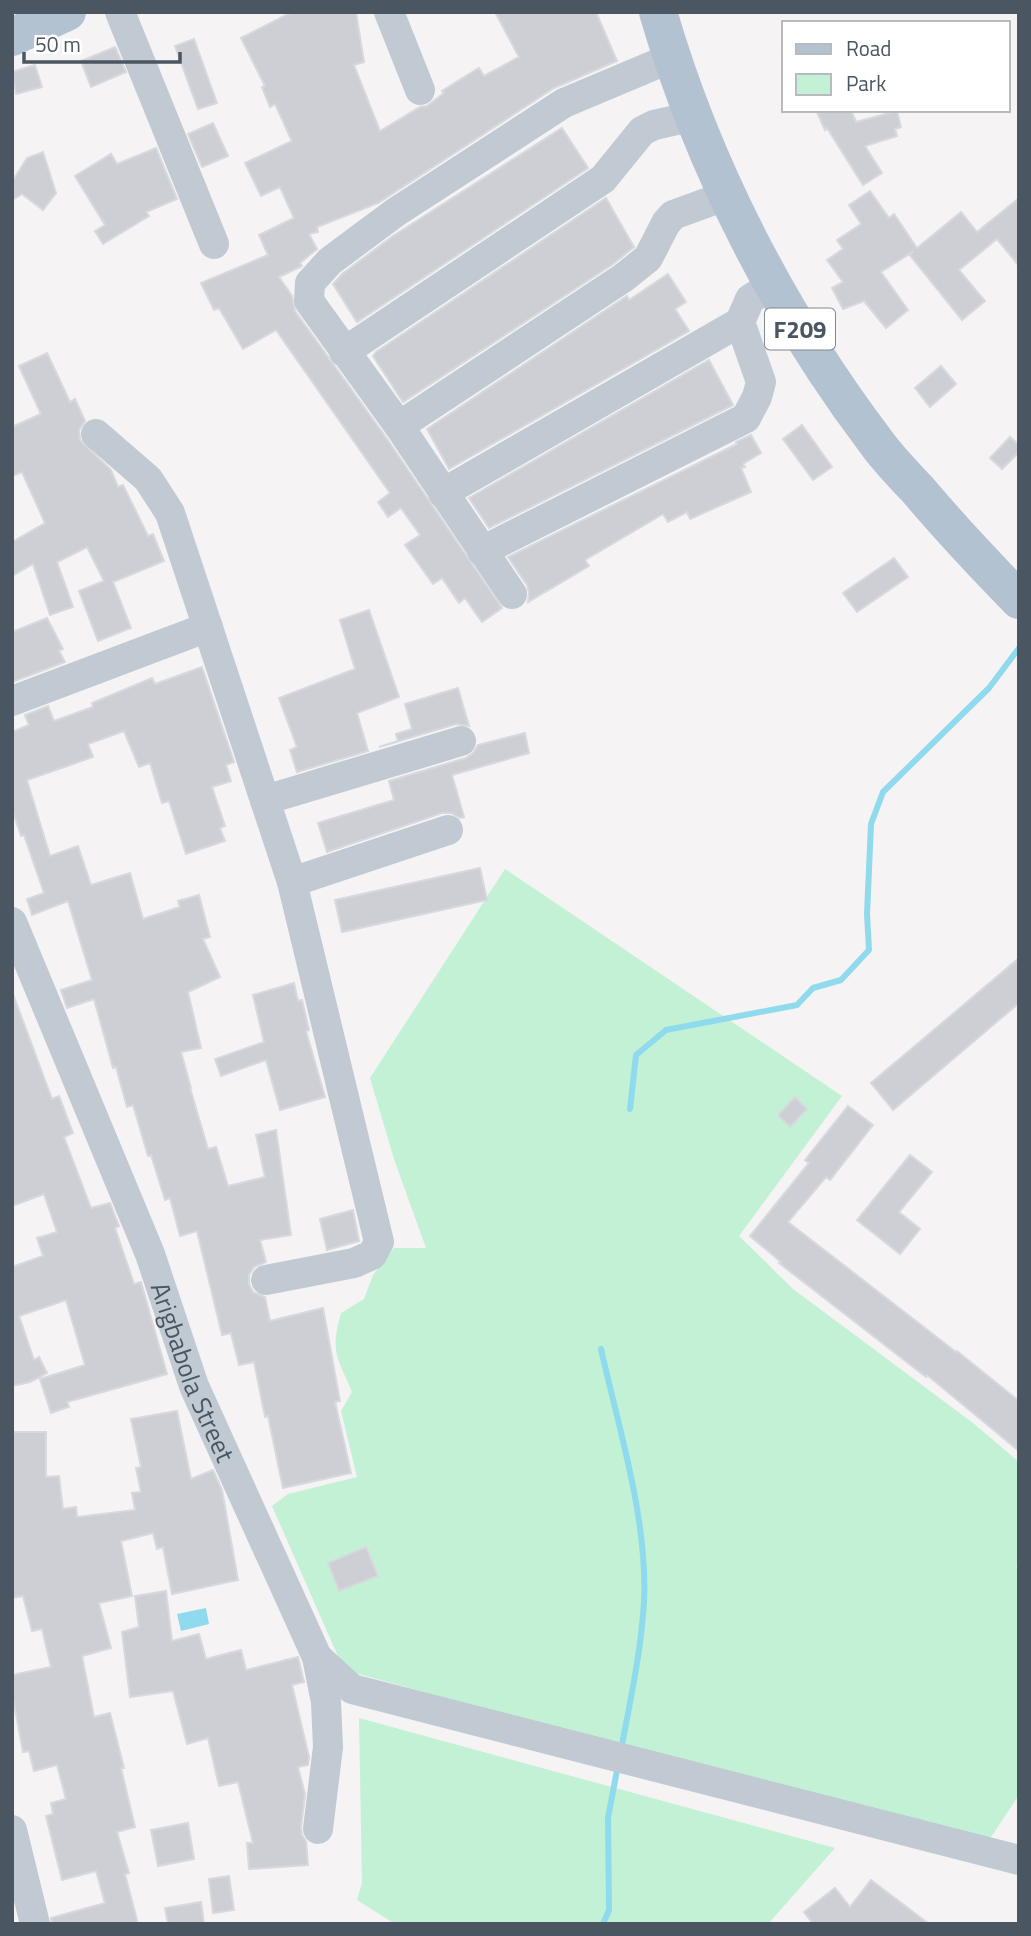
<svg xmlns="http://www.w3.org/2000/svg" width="1031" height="1936" viewBox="0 0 1031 1936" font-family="'Titillium Web',sans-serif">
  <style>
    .green { fill: #c3f1d5 }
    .water { fill: #90daee }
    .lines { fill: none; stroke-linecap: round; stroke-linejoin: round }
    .stream { stroke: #90daee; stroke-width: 6 }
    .building { fill: #cdcfd5; stroke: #d7d9de; stroke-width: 2 }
    .minor { stroke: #c1cad2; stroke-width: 30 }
    .major { stroke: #b3c2d1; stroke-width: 38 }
    .labels { text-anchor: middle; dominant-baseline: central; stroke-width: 5; stroke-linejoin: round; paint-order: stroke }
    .shield { fill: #fff; stroke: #808990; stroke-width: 2 }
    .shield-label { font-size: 24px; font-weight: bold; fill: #4a5661 }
    .street-label { font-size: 26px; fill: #4a5661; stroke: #fff }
  </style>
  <rect width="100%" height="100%" fill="#f5f3f3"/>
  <g class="green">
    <path d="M505 869 842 1096 739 1236 793 1289 973 1423 1019 1462V1562L1016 1566 1019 1569V1795L985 1846 344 1670 272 1506 288 1494 357 1477 341 1411 352 1392C337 1357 330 1351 341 1313L364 1299 373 1275 394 1248H426L394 1159 370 1078Z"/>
    <path d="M359 1718 835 1848 768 1924H395L357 1900 362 1883Z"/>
  </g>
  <path class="water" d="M206 1608 209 1624 181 1631 177 1614Z"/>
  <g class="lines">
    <g class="stream">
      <path d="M630 1109 636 1055 666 1030 797 1005 813 988 841 980 869 950 867 914 871 824 883 792 989 688 1019 648"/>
      <path d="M601 1349C619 1429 648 1521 644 1602 641 1652 630 1702 621 1750"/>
      <path d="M603 1924 609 1910 608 1818 618 1765"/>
    </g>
  </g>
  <g class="building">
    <path d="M292 12H356L364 62 354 65 380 131 420 107 427 106 444 93 442 91 479 68 484 76 519 57 495 12H596L617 61 554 88 378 203 317 227 318 232 309 234 317 249 300 263 302 266 279 277 292 296 295 311 385 436 502 608 482 622 465 598 459 603 442 578 433 584 405 545 420 535 401 508 388 517 378 502 390 493 276 330 243 349 219 308 214 310 201 283 268 255 259 235 294 218 280 187 261 196 245 163 292 141 275 104 270 107 262 87 265 86 241 38Z"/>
    <path d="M194 39 217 103 198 109 175 46Z"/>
    <path d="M115 47 126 72 91 87 81 61Z"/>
    <path d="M35 65 42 87 16 94 12 72Z"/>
    <path d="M816 110H851L856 122 897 111 901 127 895 129 897 136 865 146 882 173 863 185 827 128 825 130Z"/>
    <path d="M213 123 228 156 202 167 188 134Z"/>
    <path d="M562 128 588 168 357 322 333 284 342 274 393 236Z"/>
    <path d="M156 148 177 199 146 212 149 216 103 244 95 231 105 225 75 176 111 154 117 164Z"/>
    <path d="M43 152 56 193 43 210 22 194 12 200V182L27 158Z"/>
    <path d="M870 191 889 218 894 214 917 248 961 212 977 232 1019 198V266L997 239 959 270 985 301 962 320 909 254 914 251 881 272 908 310 886 328 864 301 843 309 832 288 843 282 827 260 843 249 837 240 861 224 849 205Z"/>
    <path d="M606 198 634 247 613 264 403 402 373 356 376 352Z"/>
    <path d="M668 274 686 302 675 309 689 331 449 469 427 429 627 296 629 300Z"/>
    <path d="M47 353 70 402 75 399 85 421 79 430 80 440 111 470 118 487 123 485 148 536 153 534 164 561 113 582 131 628 98 641 79 591 104 581 87 547 57 562 73 607 50 615 33 564 12 576V542L45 523 22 472 12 476V427L41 414 19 366Z"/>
    <path d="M709 360 733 405 489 528 469 498Z"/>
    <path d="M941 366 956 384 930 407 915 388Z"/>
    <path d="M802 425 832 467 813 480 783 439Z"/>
    <path d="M751 435 761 453 743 464 745 467 741 468 751 492 690 519 687 512 668 522 663 514 585 560 589 566 528 602 529 593 527 585 508 557 737 444 736 442Z"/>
    <path d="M1010 437 1019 445V452L1002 469 990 458Z"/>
    <path d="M894 558 908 577 857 612 843 593Z"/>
    <path d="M369 610 399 697 357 713 368 751 297 772 290 750 297 747 279 698 355 669 340 620Z"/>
    <path d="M47 618 63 649 59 651 65 662 12 682V632Z"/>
    <path d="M202 667 234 762 226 765 231 781 212 787 225 826 220 828 225 841 186 854 169 801 162 803 150 763 139 767 124 731 88 744 93 757 27 780 50 856 78 846 91 885 130 873 143 919 180 907 178 901 199 895 210 937 203 939 220 977 188 992 201 1048 181 1052 191 1088H190L208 1149 216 1147 228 1186 265 1177 256 1135 276 1130 291 1235 260 1240 266 1262 254 1267 249 1275V1284L253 1292 265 1297 270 1321 323 1308 340 1401 335 1402 351 1473 283 1488 268 1416 265 1417 254 1362 239 1365 231 1333 222 1335 197 1231 180 1236 170 1198 165 1200 151 1155 148 1156 133 1105 127 1107 116 1067 113 1068 94 999 67 1008 61 990 92 980 68 901 32 915 27 899 44 893 24 835 21 836 12 809V732L29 725 25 715 48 706 54 721 93 707 92 703 152 678 155 684Z"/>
    <path d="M458 688 469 726 456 724 379 747 398 741 396 734 412 729 405 704Z"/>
    <path d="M525 733 529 753 452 775 464 817 460 818 451 813H442L327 852 318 823 394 800 389 781 466 758 473 753 478 745Z"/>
    <path d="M480 868 487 900 342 932 335 900Z"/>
    <path d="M1019 958V1003L893 1110 871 1083Z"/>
    <path d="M294 983 298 1001 302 1000 309 1030 306 1031 325 1097 280 1110 266 1060 221 1076 215 1059 264 1042 253 995Z"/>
    <path d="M13 994 52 1099 59 1096 73 1133 64 1137 91 1208 110 1203 119 1226 115 1228 134 1284 141 1282 167 1374 67 1402 69 1407 51 1413 40 1379 85 1365 66 1300 19 1316 34 1360 39 1357 47 1373 30 1382 12 1386V1267L43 1256 37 1238 57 1232 44 1194 12 1206Z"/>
    <path d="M795 1097 807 1109 790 1127 778 1115Z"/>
    <path d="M848 1106 873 1125 830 1180 826 1177 788 1222 956 1352 957 1351 1019 1401V1451L927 1375 926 1377 779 1263 781 1262 750 1236 809 1163 805 1160Z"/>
    <path d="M910 1155 932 1172 899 1212 920 1229 900 1254 857 1220Z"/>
    <path d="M353 1210 359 1241 327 1250 320 1219Z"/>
    <path d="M177 1411 191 1479 213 1470 222 1490 238 1580 172 1594 163 1547 157 1549 153 1533 121 1541 132 1596 99 1603 111 1648 82 1656 94 1717 110 1713 124 1768H121L135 1827 117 1832 129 1873 125 1874 138 1924H52L51 1918 105 1903 96 1871 62 1880 46 1816 53 1814 51 1803 66 1799 57 1765 34 1771 29 1751 23 1752 12 1693V1675L51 1667 42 1629 32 1631 23 1596 12 1598V1432H46V1477L59 1476 63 1509 76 1507 77 1517 135 1510 132 1493 141 1492 136 1468 141 1467 131 1419Z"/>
    <path d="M366 1547 378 1576 339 1591 328 1563Z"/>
    <path d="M166 1591 172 1641 199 1634 206 1659 241 1650 246 1670 298 1657 304 1682 292 1685 309 1757 308 1765 298 1767 305 1794 301 1828 302 1835 306 1841 308 1865 249 1869 247 1843H253L238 1782 219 1786 208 1738 187 1744 173 1691 130 1697 122 1632 139 1627 135 1596Z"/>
    <path d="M188 1823 194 1859 158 1866 151 1830Z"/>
    <path d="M229 1876 234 1910 213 1913 209 1879Z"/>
    <path d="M871 1880 929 1924H813L804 1912 835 1888 850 1907Z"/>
    <path d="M201 1902 204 1924H168L165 1908Z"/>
  </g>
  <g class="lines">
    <g class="minor">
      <path d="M120 12 214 244"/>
      <path d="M389 12 420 90"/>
      <path d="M344 352 603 179 642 131 654 125 694 116"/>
      <path d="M399 426 623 278 648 258 666 223 673 215 728 195"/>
      <path d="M96 434 148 479 170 513 292 882 379 1242 372 1255 354 1263 266 1280"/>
      <path d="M443 493 740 322"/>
      <path d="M482 551 746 418 757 397 761 382 740 322 750 299 774 284"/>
      <path d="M512 594 399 426 309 301 310 283 330 261 396 212 564 103 671 58"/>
      <path d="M12 701 208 627"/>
      <path d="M265 800 461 741"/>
      <path d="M292 882 448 830"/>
      <path id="s1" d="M12 922 150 1254 194 1386 317 1657 326 1702 328 1747 318 1829"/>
      <path d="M317 1657 352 1689 1019 1860"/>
      <path d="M12 1830 35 1924"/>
    </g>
    <g class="major">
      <path d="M658 12C703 166 779 314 876 442 888 459 904 475 918 490 950 528 984 564 1019 600"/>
      <path d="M12 37 67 12"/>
    </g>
  </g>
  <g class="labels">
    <rect class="shield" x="765" y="308.5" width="70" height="41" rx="5"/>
    <g class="shield-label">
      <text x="800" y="329">F209</text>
    </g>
    <g class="street-label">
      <text stroke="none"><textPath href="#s1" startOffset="485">Arigbabola Street</textPath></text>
    </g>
  </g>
  <rect width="1031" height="1936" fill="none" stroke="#4a5661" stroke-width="28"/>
  <rect x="782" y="21" width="228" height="91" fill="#ffffff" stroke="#b7bbc0" stroke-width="2"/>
  <rect x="796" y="44" width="35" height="10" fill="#b3c2d1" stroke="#b7bbc0" stroke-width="2"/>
  <text x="846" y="56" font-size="21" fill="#4a5661">Road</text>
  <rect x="796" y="74" width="35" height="21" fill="#c3f1d5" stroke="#b7bbc0" stroke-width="2"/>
  <text x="846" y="91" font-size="21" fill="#4a5661">Park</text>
  <path d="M24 52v10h156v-10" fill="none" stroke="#4a5661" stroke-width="3.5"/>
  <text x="35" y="52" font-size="21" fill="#4a5661" stroke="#ffffff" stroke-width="5" paint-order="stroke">50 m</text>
</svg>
